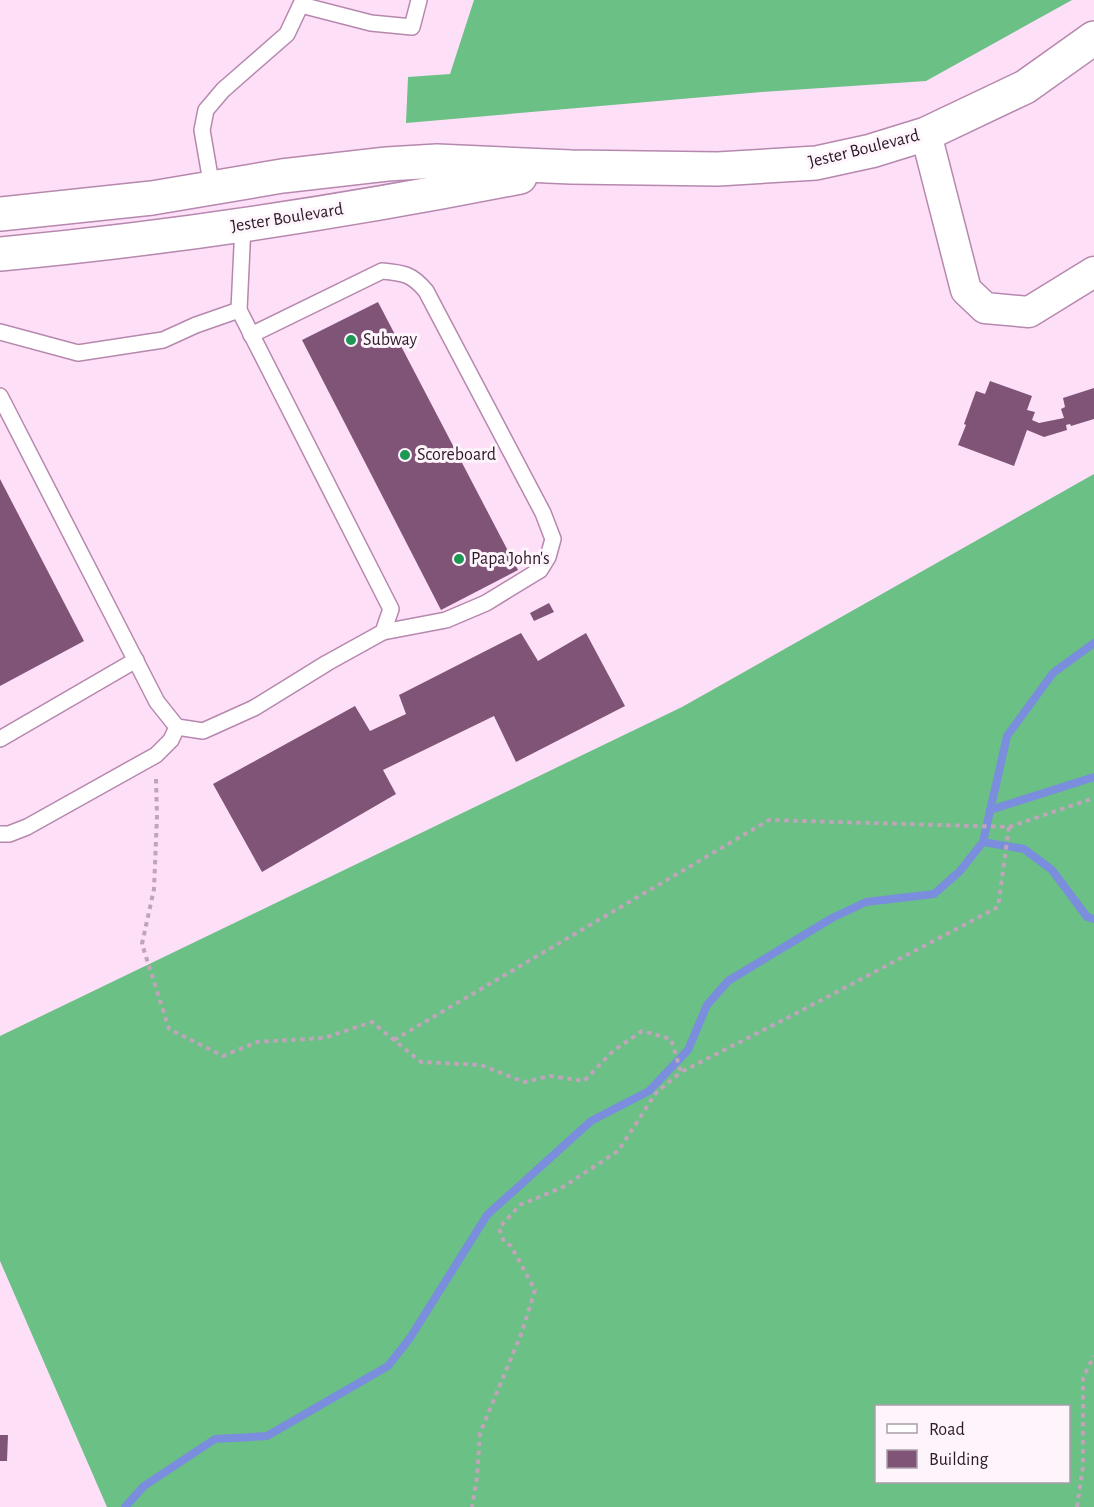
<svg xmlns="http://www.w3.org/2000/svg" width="1094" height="1507" viewBox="0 0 1094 1507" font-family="'Alegreya Sans',sans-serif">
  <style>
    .forest { fill: #6ac085; fill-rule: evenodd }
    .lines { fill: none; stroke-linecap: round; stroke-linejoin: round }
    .stream { stroke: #7b8ddd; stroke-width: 8 }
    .building { fill: #7f5477 }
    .lane-casing { stroke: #b688ae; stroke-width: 18 }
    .street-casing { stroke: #b688ae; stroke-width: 33 }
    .secondary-casing { stroke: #b688ae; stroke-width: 36 }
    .path { stroke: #bfa4ba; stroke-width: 4; stroke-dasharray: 4.5 4.5; stroke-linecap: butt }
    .lane { stroke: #fff; stroke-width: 15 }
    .street { stroke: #fff; stroke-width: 30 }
    .secondary { stroke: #fff; stroke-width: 33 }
    .poi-dot { fill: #1f9754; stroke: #fef4fc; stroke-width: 2 }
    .labels { text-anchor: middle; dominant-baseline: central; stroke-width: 6; stroke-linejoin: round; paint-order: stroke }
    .street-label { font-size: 18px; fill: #2c1a29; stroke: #fef4fc }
    .poi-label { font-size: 18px; fill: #2c1a29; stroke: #fef4fc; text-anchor: start }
  </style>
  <rect width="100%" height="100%" fill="#fedff8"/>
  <g class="forest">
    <path d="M474 0H1072L926 81 762 92 406 123 408 77 450 74Z"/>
    <path d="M1094 474V1507H107L0 1261V1036L682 707ZM1068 1406V1482H876V1406Z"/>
  </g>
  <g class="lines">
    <g class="stream">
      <path d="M990 810 1094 777"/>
      <path d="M983 842 1024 849 1052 870 1087 917 1094 919"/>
      <path d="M125 1507 144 1486 215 1439 267 1436 388 1366 410 1338 487 1215 591 1121 649 1091 688 1050 707 1005 728 981 832 918 866 902 934 894 960 871 983 842 1007 736 1053 673 1094 643"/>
    </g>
  </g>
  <g class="building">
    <path d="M378 302 518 570 441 610 302 340Z"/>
    <path d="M990 381 1032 396 1027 410 1035 412 1032 420 1039 423 1064 418 1061 409 1065 407 1063 398 1094 388V419L1071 426 1070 424 1066 425 1067 430 1044 437 1027 430 1014 466 958 445 966 425 964 424 976 391 985 394Z"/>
    <path d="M0 479 84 641 0 686Z"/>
    <path d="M549 603 554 612 534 621 530 613Z"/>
    <path d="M521 633 538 661 586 633 625 706 516 762 494 716 383 770 396 794 262 872 213 784 355 706 370 731 406 714 399 695Z"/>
    <path d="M0 1435H8L7 1461H0Z"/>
  </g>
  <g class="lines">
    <defs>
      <g id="lane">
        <path d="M301 5 371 23 412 27 419 0"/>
        <path d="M212 188 202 130 206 110 223 90 287 34 303 0"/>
        <path d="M0 332 78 353 163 340 196 325 239 310"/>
        <path d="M251 335 382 271C404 273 412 274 426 291L543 513 553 539 548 557 540 570 486 603 446 620 383 632"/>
        <path d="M0 396 157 702 177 727 203 731 254 708 327 663 383 632 391 609 239 310 243 225"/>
        <path d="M0 739 136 660"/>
        <path d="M0 834H9L27 827 156 755 171 740 177 727"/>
      </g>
      <path id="street" d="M926 134 966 290 985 308 1029 312 1094 272"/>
      <g id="secondary">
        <path d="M0 214 152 198 282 176 387 164 437 161 571 167 718 169 816 163 871 151 926 134 1025 87 1094 38"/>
        <path d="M0 254C175 238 348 211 520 177"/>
      </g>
    </defs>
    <use href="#lane" class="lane-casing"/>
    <use href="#street" class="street-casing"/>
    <use href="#secondary" class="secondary-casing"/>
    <g class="path">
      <path d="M156 779 157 816 154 889 142 944 169 1029 223 1056 257 1042 324 1038 372 1022 421 1062 481 1065 524 1082 550 1076 584 1081 613 1051 642 1031 671 1039 681 1072 656 1093 618 1151 563 1187 520 1205 499 1228 504 1242 511 1246 535 1290 522 1332 480 1433 477 1477 472 1507"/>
      <path d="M1009 827 1094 798"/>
      <path d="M394 1040 769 820 1009 827 998 907 791 1016 681 1072"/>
      <path d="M1077 1507 1083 1466V1378L1094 1356"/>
    </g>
    <use href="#lane" class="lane"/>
    <use href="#street" class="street"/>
    <use href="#secondary" class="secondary"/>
  </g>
  <g class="poi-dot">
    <circle cx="351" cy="340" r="6"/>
    <circle cx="405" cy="455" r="6"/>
    <circle cx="459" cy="559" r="6"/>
  </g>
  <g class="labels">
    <g class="street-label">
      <text transform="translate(864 149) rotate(-14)">Jester Boulevard</text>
      <text transform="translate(287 218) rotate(-9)">Jester Boulevard</text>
    </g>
    <g class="poi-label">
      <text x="363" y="340">Subway</text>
      <text x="417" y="455">Scoreboard</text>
      <text x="471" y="559">Papa John's</text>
    </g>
  </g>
  <rect x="875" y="1405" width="195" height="78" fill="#fef4fc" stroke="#aa9da8" stroke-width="1.5"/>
  <rect x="887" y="1424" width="30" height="9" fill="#ffffff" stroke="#aa9da8" stroke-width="1.5"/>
  <text x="929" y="1435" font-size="18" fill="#2c1a29">Road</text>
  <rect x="887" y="1450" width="30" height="18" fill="#7f5477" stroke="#aa9da8" stroke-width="1.5"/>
  <text x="929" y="1465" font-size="18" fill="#2c1a29">Building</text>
</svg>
